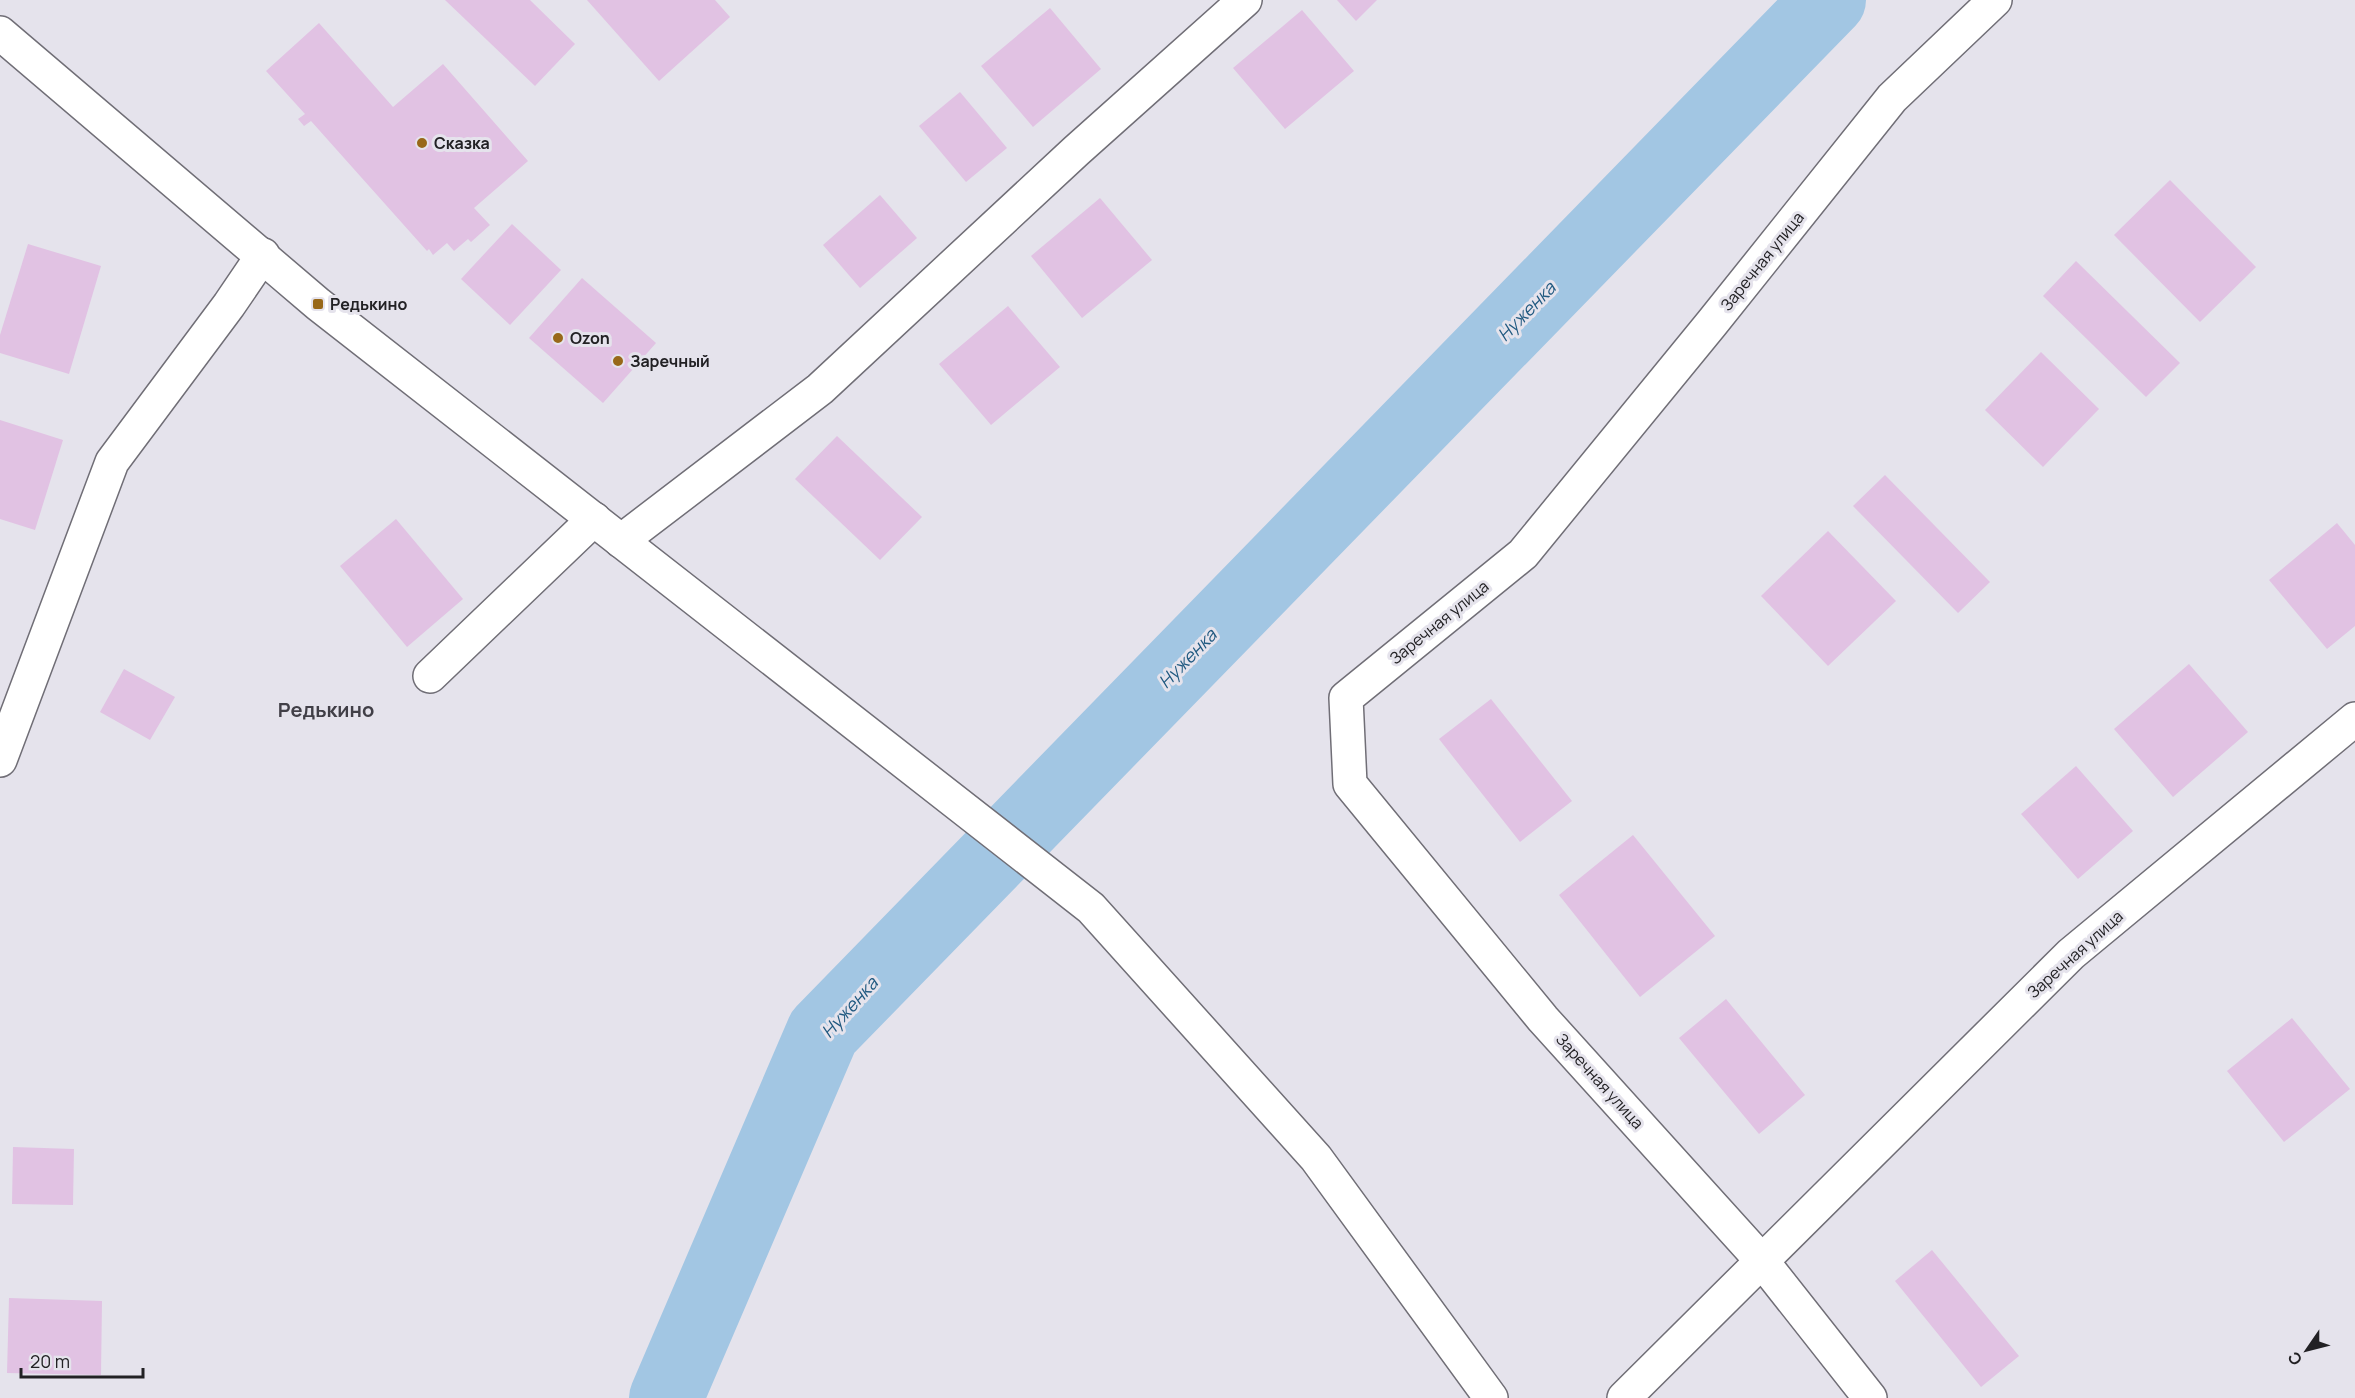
<svg xmlns="http://www.w3.org/2000/svg" width="2355" height="1398" viewBox="0 0 2355 1398" font-family="Manrope,sans-serif">
  <style>
    .lines { fill: none; stroke-linecap: round; stroke-linejoin: round }
    .river { stroke: #a2c6e3; stroke-width: 74 }
    .building { fill: #e1c2e3 }
    .minor-casing { stroke: #706e76; stroke-width: 36 }
    .major-casing { stroke: #706e76; stroke-width: 36 }
    .minor { stroke: #fff; stroke-width: 33 }
    .major { stroke: #fff; stroke-width: 33 }
    .poi-dot { fill: #986819; stroke: #e5e3ec; stroke-width: 2 }
    .labels { text-anchor: middle; dominant-baseline: central; stroke-width: 6; stroke-linejoin: round; paint-order: stroke }
    .poi-label { font-size: 16px; font-weight: bold; fill: #222124; stroke: #e5e3ec; text-anchor: start }
    .street-label { font-size: 16px; fill: #222124; stroke: #e5e3ec }
    .water-label { font-size: 18px; font-style: italic; fill: #205980; stroke: #e5e3ec }
    .quarter-label { font-size: 20px; font-weight: bold; fill: #413f47; stroke: #e5e3ec }
  </style>
  <rect width="100%" height="100%" fill="#e5e3ec"/>
  <g class="lines">
    <path class="river" d="M666 1398 823 1032 1829 0"/>
  </g>
  <g class="building">
    <path d="M445 0H530L575 44 535 86Z"/>
    <path d="M587 0H715L730 17 659 81Z"/>
    <path d="M1337 0H1377L1356 21Z"/>
    <path d="M1050 8 1101 69 1033 127 981 66Z"/>
    <path d="M1302 10 1354 71 1285 129 1233 68Z"/>
    <path d="M319 23 393 107 443 64 528 161 474 208 490 225 471 242 468 239 454 251 447 243 433 255 429 249 427 251 311 121 304 126 298 119 305 114 266 71Z"/>
    <path d="M960 92 1007 148 966 182 919 126Z"/>
    <path d="M2170 180 2256 267 2200 322 2114 235Z"/>
    <path d="M880 195 917 238 860 288 823 245Z"/>
    <path d="M1100 198 1152 260 1082 318 1031 256Z"/>
    <path d="M512 224 561 270 510 325 461 279Z"/>
    <path d="M28 244 101 266 69 374 0 353V335Z"/>
    <path d="M2076 261 2180 363 2146 397 2043 296Z"/>
    <path d="M582 278 656 343 603 403 529 338Z"/>
    <path d="M1008 306 1060 367 991 425 939 364Z"/>
    <path d="M2041 352 2099 409 2043 467 1985 410Z"/>
    <path d="M0 420 63 440 35 530 0 519Z"/>
    <path d="M837 436 922 517 880 560 795 479Z"/>
    <path d="M1885 475 1990 582 1958 613 1853 506Z"/>
    <path d="M396 519 463 599 407 647 340 566Z"/>
    <path d="M2337 523 2355 545V626L2327 649 2269 580Z"/>
    <path d="M1828 531 1896 601 1828 666 1761 596Z"/>
    <path d="M2189 664 2248 732 2173 797 2114 729Z"/>
    <path d="M124 669 175 697 150 740 100 712Z"/>
    <path d="M1491 699 1572 801 1520 842 1439 739Z"/>
    <path d="M2076 766 2133 831 2078 879 2021 814Z"/>
    <path d="M1633 835 1715 936 1640 997 1559 895Z"/>
    <path d="M1726 999 1805 1095 1759 1134 1679 1038Z"/>
    <path d="M2292 1018 2350 1089 2284 1142 2227 1071Z"/>
    <path d="M13 1147 74 1149 73 1205 12 1204Z"/>
    <path d="M1932 1250 2019 1356 1981 1387 1895 1281Z"/>
    <path d="M9 1298 102 1301 101 1375 7 1373Z"/>
  </g>
  <g class="lines">
    <defs>
      <g id="minor">
        <path d="M621 541 820 389 1076 151 1245 0"/>
        <path d="M430 676 594 519"/>
        <path d="M0 760 112 462 229 305 263 255"/>
        <path d="M1624 1398 2071 954 2355 719"/>
        <path d="M1870 1398 1762 1261 1543 1019 1350 784 1346 698 1523 554 1712 323 1892 98 1995 0"/>
      </g>
      <path id="major" d="M0 33 318 304 1091 908 1316 1158 1491 1398"/>
    </defs>
    <use href="#minor" class="minor-casing"/>
    <use href="#major" class="major-casing"/>
    <use href="#minor" class="minor"/>
    <use href="#major" class="major"/>
  </g>
  <g class="poi-dot">
    <circle cx="422" cy="143" r="6"/>
    <rect x="312" y="298" width="12" height="12" rx="3"/>
    <circle cx="558" cy="338" r="6"/>
    <circle cx="618" cy="361" r="6"/>
  </g>
  <g class="labels">
    <g class="poi-label">
      <text x="434" y="143">Сказка</text>
      <text x="330" y="304">Редькино</text>
      <text x="570" y="338">Ozon</text>
      <text x="630" y="361">Заречный</text>
    </g>
    <g class="street-label">
      <text transform="translate(1762 261) rotate(-51)">Заречная улица</text>
      <text transform="translate(1439 622) rotate(-39)">Заречная улица</text>
      <text transform="translate(2075 954) rotate(-42)">Заречная улица</text>
      <text transform="translate(1600 1081) rotate(48)">Заречная улица</text>
    </g>
    <g class="water-label">
      <text transform="translate(1526 311) rotate(-46)">Нуженка</text>
      <text transform="translate(1187 658) rotate(-46)">Нуженка</text>
      <text transform="translate(849 1007) rotate(-48)">Нуженка</text>
    </g>
    <g class="quarter-label">
      <text x="326" y="709">Редькино</text>
    </g>
  </g>
  <g transform="translate(2307 1350) rotate(235)" stroke="#e5e3ec" stroke-width="4.5" paint-order="stroke">
  <path d="M0-4.5L10 22L0 15L-10 22Z" fill="#222124"/>
  <text y="-9" font-size="16" font-weight="bold" text-anchor="middle" fill="#222124">С</text>
  </g>
  <path d="M21 1368v9h122v-9" fill="none" stroke="#222124" stroke-width="3"/>
  <text x="30" y="1368" font-size="18" fill="#222124" stroke="#e5e3ec" stroke-width="4.5" paint-order="stroke">20 m</text>
</svg>
